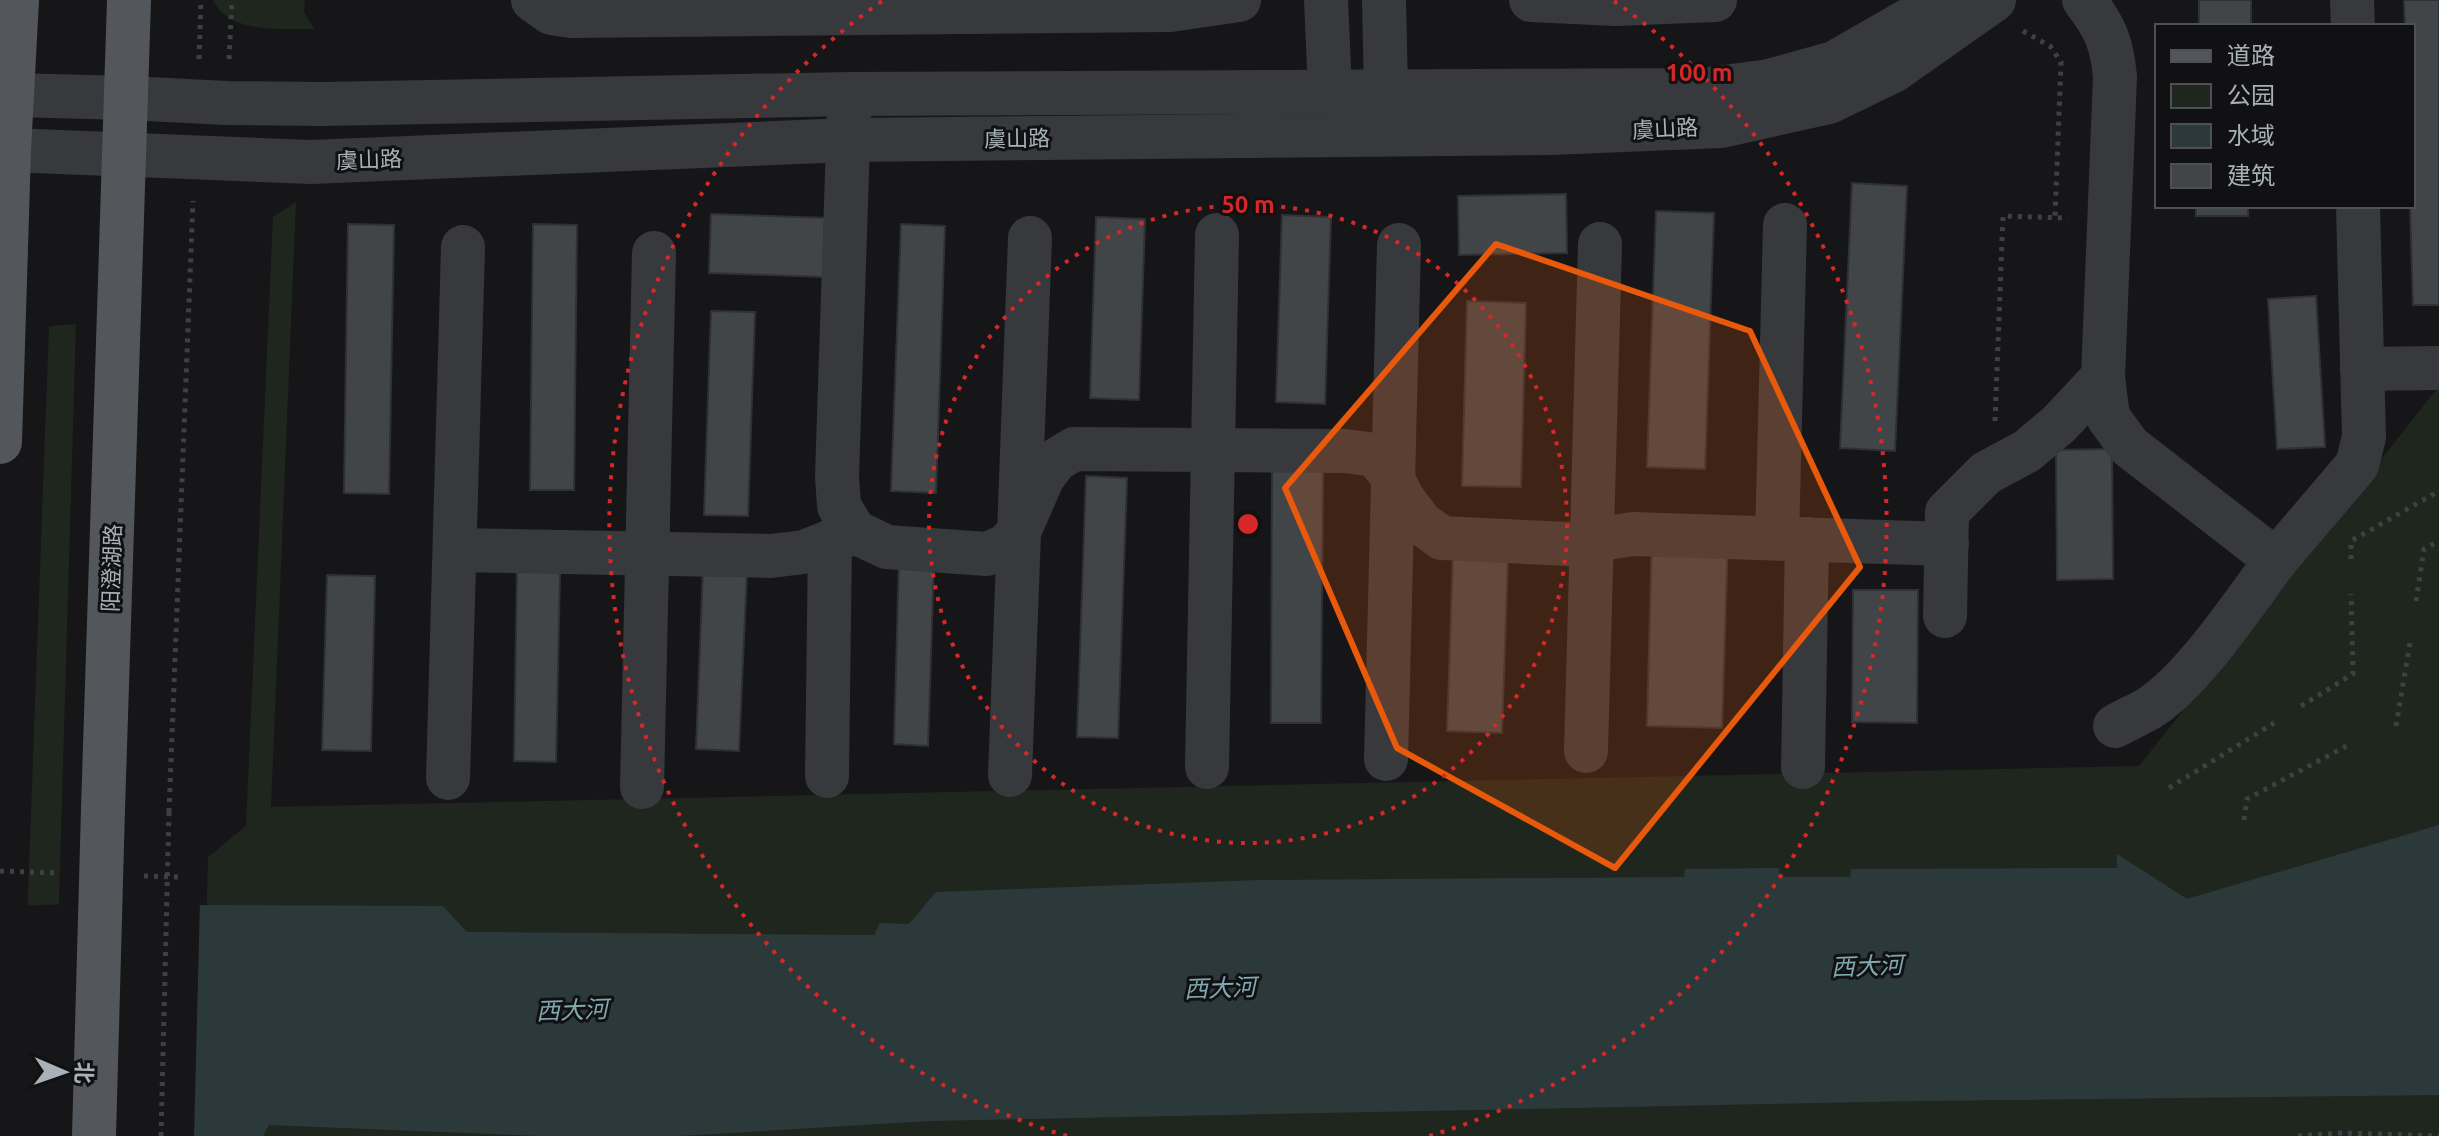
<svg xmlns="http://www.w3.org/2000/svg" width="2439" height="1136" viewBox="0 0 2439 1136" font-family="Ubuntu,'Noto Sans SC',sans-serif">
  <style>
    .green { fill: #1f261e }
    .water { fill: #2c393b }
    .pier { fill: #161618 }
    .building { fill: #424548; stroke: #303134; stroke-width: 2 }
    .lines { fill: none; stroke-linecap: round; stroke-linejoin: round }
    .path { stroke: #3d4144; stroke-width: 5; stroke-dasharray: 4 6; stroke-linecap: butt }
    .minor { stroke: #37393d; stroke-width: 44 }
    .major { stroke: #53575c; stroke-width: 44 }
    .path-bridge { stroke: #3d4144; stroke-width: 5; stroke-dasharray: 4 6; stroke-linecap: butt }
    .major-bridge { stroke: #53575c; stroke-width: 44 }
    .marked { fill: #e8590c; fill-opacity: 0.2; stroke: #e8590c; stroke-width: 6; stroke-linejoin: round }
    .ring { fill: none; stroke: #d62828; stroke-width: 4; stroke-dasharray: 4 8 }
    .labels { text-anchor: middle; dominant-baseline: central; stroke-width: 6; stroke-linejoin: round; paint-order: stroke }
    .street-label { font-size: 22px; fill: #a8b1b7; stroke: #111113 }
    .water-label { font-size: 24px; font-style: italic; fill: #80a9b2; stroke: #111113 }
    .centre { fill: #d62828; stroke: #111113; stroke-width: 4 }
    .ring-label { font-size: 24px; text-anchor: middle; font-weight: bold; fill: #d62828; stroke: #111113; stroke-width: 6; stroke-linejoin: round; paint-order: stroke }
  </style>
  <rect width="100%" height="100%" fill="#161618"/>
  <g class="green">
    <path d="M213 0H305L304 12 314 29C282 28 230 35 213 0Z"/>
    <path d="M296 202 271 807 2139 766 2439 386V1136H201L208 857 246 826 273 217Z"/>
    <path d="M76 324 52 1136H19L49 326Z"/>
  </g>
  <path class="water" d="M2439 825V1095L1917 1101 930 1121 680 1136H539L269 1125 263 1136H0V910L178 905 443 906 467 932 874 935 880 923 909 924 936 892 1261 880 1684 877 1685 869 1779 868V877H1850L1851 869 2117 868V854L2187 899Z"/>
  <path class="pier" d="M200 901 194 1136H0V906Z"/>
  <g class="building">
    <rect x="2199" y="0" width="52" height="26"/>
    <path d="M2404 0H2439V305H2413L2410 206H2413V26H2405Z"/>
    <path d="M1852 183 1907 186 1895 451 1840 448Z"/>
    <path d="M1566 194 1567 253 1459 255 1458 196Z"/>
    <rect x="2196" y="206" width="52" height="10"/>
    <path d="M1656 211 1714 213 1705 469 1647 467Z"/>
    <path d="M711 214 826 218 824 277 709 273Z"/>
    <path d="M1282 215 1331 217 1325 404 1276 402Z"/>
    <path d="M1096 217 1145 219 1139 400 1090 398Z"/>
    <path d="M348 224 394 225 389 494 344 493Z"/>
    <path d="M533 224 577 225 574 490H530Z"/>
    <path d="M901 224 945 226 936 493 891 491Z"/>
    <path d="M2316 296 2325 447 2277 449 2268 299Z"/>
    <path d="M1467 301 1526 303 1521 487 1462 486Z"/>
    <path d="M711 311 755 312 748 516 704 515Z"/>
    <path d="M2112 449 2113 579 2057 580 2056 450Z"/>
    <path d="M1272 467H1323L1321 723H1271Z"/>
    <path d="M1086 476 1127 478 1118 738 1077 737Z"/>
    <path d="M1652 534 1728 536 1722 728 1647 726Z"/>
    <path d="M1453 554 1508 556 1502 733 1447 731Z"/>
    <path d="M899 559 934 560 928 746 894 744Z"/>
    <path d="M703 568 747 570 739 751 696 749Z"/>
    <path d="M517 571 560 572 556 762 514 761Z"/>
    <path d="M327 575 375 576 371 751 322 750Z"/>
    <path d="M1853 590H1918L1917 723 1852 722Z"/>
  </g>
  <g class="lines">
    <g class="path">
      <path d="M2023 31 2050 46 2061 62 2055 217"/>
      <path d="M199 59 201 0"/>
      <path d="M229 59 232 0"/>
      <path d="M1995 421 2003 216 2068 218"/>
      <path d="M2351 559V541L2439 491"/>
      <path d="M2416 601 2424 549 2439 541"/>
      <path d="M2301 706 2353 674 2351 594"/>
      <path d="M2396 726 2411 637"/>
      <path d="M2169 788 2274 723"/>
      <path d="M169 812 193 201"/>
      <path d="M2244 820 2247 799 2352 743"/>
      <path d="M0 871 58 873"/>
      <path d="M144 876 179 877"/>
      <path d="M2298 1136 2342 1133 2439 1136"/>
    </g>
    <g class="minor">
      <path d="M533 0 551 13 571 16 1170 10 1239 0"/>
      <path d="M1326 0 1330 92"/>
      <path d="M1384 0 1386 91"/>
      <path d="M1531 0 1616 4 1715 0"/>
      <path d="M2084 0C2105 27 2112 43 2115 77L2103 377 2108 417 2129 446 2276 560 2357 465 2364 437 2358 206"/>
      <path d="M2352 0 2353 26"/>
      <path d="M12 95 128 98 227 103 322 104 850 94 1702 90 1769 81 1834 63 1944 0"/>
      <path d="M849 113 837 476 839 506 855 532 887 547 987 554 1006 546 1019 532 1043 477 1056 460 1074 449 1345 451 1375 455 1390 473 1403 499 1421 523 1442 538 1568 544 1633 534 1947 544"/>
      <path d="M9 150 311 162 848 140 1551 133 1721 126 1829 102 1893 71 1994 0"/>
      <path d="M2362 369 2439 368"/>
      <path d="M1777 538 1785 225"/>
      <path d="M455 550 771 556 804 552 855 532"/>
      <path d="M1945 616 1947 512 1986 473 2027 451 2059 424 2103 377"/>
      <path d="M2115 726C2126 720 2137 715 2148 709 2192 682 2244 603 2276 560"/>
      <path d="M1586 751 1600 244"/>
      <path d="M1386 759 1399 245"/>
      <path d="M1207 767 1217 235"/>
      <path d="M1803 767 1807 539"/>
      <path d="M1010 775 1030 238"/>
      <path d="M827 776 830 542"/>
      <path d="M448 778 463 247"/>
      <path d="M642 787 654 253"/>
    </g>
    <g class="major">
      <path d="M0 442 9 150 17 0"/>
      <path d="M103 809 129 0"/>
    </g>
    <path class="path-bridge" d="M161 1136 169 812"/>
    <path class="major-bridge" d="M94 1136 103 809"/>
  </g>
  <path class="marked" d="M1496 244 1750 331 1860 567 1615 868 1397 748 1285 488Z"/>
  <g class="ring">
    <circle cx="1248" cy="524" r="319"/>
    <path d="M1067 1136A638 638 0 0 1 882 1M1614 1A638 638 0 0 1 1429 1136"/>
  </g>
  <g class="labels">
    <g class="street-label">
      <text transform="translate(1665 128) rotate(-3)">虞山路</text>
      <text transform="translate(1017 138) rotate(-1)">虞山路</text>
      <text transform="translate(369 159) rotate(-2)">虞山路</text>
      <text transform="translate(111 568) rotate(-88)">阳澄湖路</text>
    </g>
    <g class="water-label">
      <text transform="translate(1867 966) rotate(-2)">西大河</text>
      <text transform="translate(1220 988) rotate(-2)">西大河</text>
      <text transform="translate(572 1010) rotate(-2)">西大河</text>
    </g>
  </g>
  <circle cx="1248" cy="524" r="12" class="centre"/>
  <g class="ring-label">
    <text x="1699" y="81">100 m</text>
    <text x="1248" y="213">50 m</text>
  </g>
  <rect x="2155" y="24" width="260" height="184" fill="#111113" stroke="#4d5155" stroke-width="2"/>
  <rect x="2171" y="50" width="40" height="12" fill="#53575c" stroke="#4d5155" stroke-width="2"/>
  <text x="2227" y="64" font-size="24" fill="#a8b1b7">道路</text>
  <rect x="2171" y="84" width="40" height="24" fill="#1f261e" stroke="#4d5155" stroke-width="2"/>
  <text x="2227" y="104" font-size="24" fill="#a8b1b7">公园</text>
  <rect x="2171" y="124" width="40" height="24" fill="#2c393b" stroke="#4d5155" stroke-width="2"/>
  <text x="2227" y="144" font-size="24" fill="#a8b1b7">水域</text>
  <rect x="2171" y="164" width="40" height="24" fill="#424548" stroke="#4d5155" stroke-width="2"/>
  <text x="2227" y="184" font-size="24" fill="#a8b1b7">建筑</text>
  <g transform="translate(64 1072) rotate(92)" stroke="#111113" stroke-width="6" paint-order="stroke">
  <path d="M0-6L14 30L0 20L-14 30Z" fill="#a8b1b7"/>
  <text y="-12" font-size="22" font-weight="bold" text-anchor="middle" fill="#a8b1b7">北</text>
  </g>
</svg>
